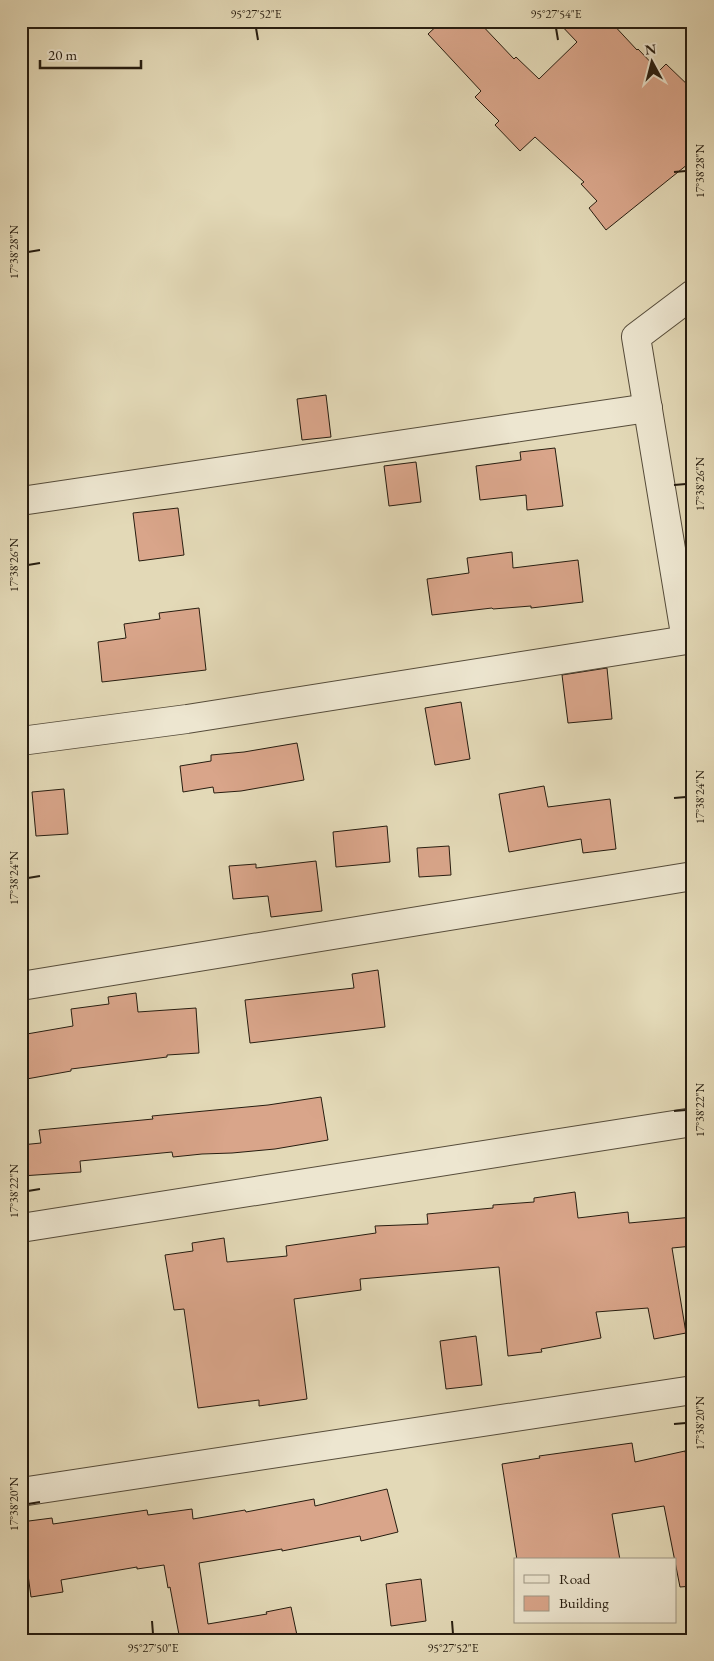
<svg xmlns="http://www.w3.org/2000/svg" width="714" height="1661" viewBox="0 0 714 1661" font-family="'EB Garamond',serif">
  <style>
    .building { fill: #d9a58a; stroke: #271d10 }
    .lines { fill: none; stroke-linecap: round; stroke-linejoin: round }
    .minor-casing { stroke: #564c3a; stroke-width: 30 }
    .minor { stroke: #ede6d0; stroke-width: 28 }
    .ticks { fill: none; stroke: #271d10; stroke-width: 2 }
    .neatline { fill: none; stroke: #271d10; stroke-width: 2 }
    .ticks-label { font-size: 12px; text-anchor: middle; fill: #271d10 }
  </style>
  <rect width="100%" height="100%" fill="#e3d9b7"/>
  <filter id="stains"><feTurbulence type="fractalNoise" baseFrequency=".004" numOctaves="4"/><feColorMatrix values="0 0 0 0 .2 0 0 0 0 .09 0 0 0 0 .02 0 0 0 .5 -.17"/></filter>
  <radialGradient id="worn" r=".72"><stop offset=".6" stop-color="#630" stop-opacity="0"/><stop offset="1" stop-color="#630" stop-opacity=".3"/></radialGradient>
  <g class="building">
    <path d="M442 21H478L514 59 516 57 539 79 577 42 557 21H610L637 50 638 49 659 71 666 64 693 90V160L606 230 589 208 597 201 581 184 584 182 535 137 520 151 495 125 499 121 475 97 481 91 428 34Z"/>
    <path d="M326 395 331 437 302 440 297 399Z"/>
    <path d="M555 448 563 506 527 510 526 495 480 500 476 466 521 460 520 452Z"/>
    <path d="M416 462 421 502 389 506 384 466Z"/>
    <path d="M178 508 184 555 139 561 133 513Z"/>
    <path d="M512 552 513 568 578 560 583 602 531 608V606L493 609 492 608 432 615 427 579 469 573 467 558Z"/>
    <path d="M199 608 206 670 102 682 98 642 126 638 124 624 160 619 159 613Z"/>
    <path d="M607 668 612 719 568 723 562 675Z"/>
    <path d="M461 702 470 759 435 765 425 708Z"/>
    <path d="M297 743 304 780 241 791 214 793 213 787 183 792 180 766 211 761V755L244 752Z"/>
    <path d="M544 786 548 807 610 799 616 849 583 853 581 839 509 852 499 794Z"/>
    <path d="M64 789 68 834 36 836 32 792Z"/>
    <path d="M387 826 390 862 336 867 333 832Z"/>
    <path d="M449 846 451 875 419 877 417 848Z"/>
    <path d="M316 861 322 911 271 917 268 896 233 899 229 866 256 864V868Z"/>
    <path d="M378 970 385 1027 250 1043 245 1000 354 988 352 974Z"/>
    <path d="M136 993 138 1012 196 1008 199 1053 167 1055V1057L71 1069V1071L21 1080V1035L73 1026 71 1009 109 1004 108 997Z"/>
    <path d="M321 1097 328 1140 275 1149 232 1153 202 1154 173 1157 172 1152 80 1161 81 1172 21 1176V1145L41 1143 39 1130 153 1119 152 1116 268 1105Z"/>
    <path d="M575 1192 578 1218 628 1212 629 1223 693 1217V1246L672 1248 686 1333 654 1339 648 1308 596 1312 601 1338 541 1349 542 1352 508 1356 499 1267 360 1279 361 1290 294 1299 307 1399 259 1406V1400L198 1408 184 1309 174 1310 165 1255 193 1251 192 1243 224 1238 227 1262 287 1256 286 1246 376 1233 375 1226 428 1224 427 1214 493 1208V1205L534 1202V1198Z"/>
    <path d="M476 1336 482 1385 446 1389 440 1341Z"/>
    <path d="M632 1443 635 1462 685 1451 693 1487V1586L680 1587 664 1506 612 1514 620 1560H517L502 1464 540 1458 539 1456Z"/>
    <path d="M387 1489 398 1532 361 1541 360 1536 282 1551V1549L199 1563 208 1624 267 1614 266 1612 291 1607 298 1640H180L170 1587 168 1588 164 1565 137 1569V1567L61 1580 63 1592 31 1597 21 1522 52 1518 53 1524 147 1510 148 1515 192 1509 193 1519 245 1510 246 1512 314 1499 315 1506Z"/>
    <path d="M421 1579 426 1621 391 1626 386 1584Z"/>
  </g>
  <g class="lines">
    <defs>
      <g id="minor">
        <path d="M21 501 648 408"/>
        <path d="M686 640 636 337 693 294"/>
        <path d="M21 741 187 719 693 639"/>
        <path d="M21 986 693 876"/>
        <path d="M21 1228 693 1122"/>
        <path d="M21 1492 693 1390"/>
      </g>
    </defs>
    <use href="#minor" class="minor-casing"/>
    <use href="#minor" class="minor"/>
  </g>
  <path class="ticks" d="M256 28 258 40M556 28 558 40M674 172 686 171M28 252 40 250M674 485 686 484M28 565 40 563M674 798 686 797M28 878 40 876M674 1111 686 1110M28 1191 40 1189M674 1424 686 1423M28 1504 40 1502M152 1621 153 1634M452 1621 453 1634"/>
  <rect width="714" height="1661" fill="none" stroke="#e3d9b7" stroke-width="55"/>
  <rect x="514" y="1558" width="162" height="65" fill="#ede6d0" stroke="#9e9683"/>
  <rect x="524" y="1575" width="25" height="8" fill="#ede6d0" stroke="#9e9683"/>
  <text x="559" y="1584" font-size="15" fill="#271d10">Road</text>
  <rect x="524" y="1596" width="25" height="15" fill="#d9a58a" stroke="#9e9683"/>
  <text x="559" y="1608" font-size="15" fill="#271d10">Building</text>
  <g transform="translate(652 62) rotate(353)" stroke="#ede6d0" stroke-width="4" paint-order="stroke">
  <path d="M0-4L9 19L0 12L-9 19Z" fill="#271d10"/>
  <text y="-8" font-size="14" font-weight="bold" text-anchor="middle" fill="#271d10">N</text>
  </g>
  <path d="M40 60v8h101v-8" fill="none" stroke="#271d10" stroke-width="2.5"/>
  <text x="48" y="60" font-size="15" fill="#271d10" stroke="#ede6d0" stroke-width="4" paint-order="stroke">20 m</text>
  <rect x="28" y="28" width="658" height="1606" class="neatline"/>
  <g class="ticks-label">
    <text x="256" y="18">95°27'52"E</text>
    <text x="556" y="18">95°27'54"E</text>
    <text transform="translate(700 171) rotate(-90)" y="4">17°38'28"N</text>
    <text transform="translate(14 252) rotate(-90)" y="4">17°38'28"N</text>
    <text transform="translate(700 484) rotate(-90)" y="4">17°38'26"N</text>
    <text transform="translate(14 565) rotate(-90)" y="4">17°38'26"N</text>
    <text transform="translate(700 797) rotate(-90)" y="4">17°38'24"N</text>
    <text transform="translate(14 878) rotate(-90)" y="4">17°38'24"N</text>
    <text transform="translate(700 1110) rotate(-90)" y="4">17°38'22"N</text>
    <text transform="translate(14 1191) rotate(-90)" y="4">17°38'22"N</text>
    <text transform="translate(700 1423) rotate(-90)" y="4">17°38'20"N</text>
    <text transform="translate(14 1504) rotate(-90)" y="4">17°38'20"N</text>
    <text x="153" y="1652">95°27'50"E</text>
    <text x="453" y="1652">95°27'52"E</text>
  </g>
  <rect width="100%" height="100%" filter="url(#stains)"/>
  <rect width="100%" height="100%" fill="url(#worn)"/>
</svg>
